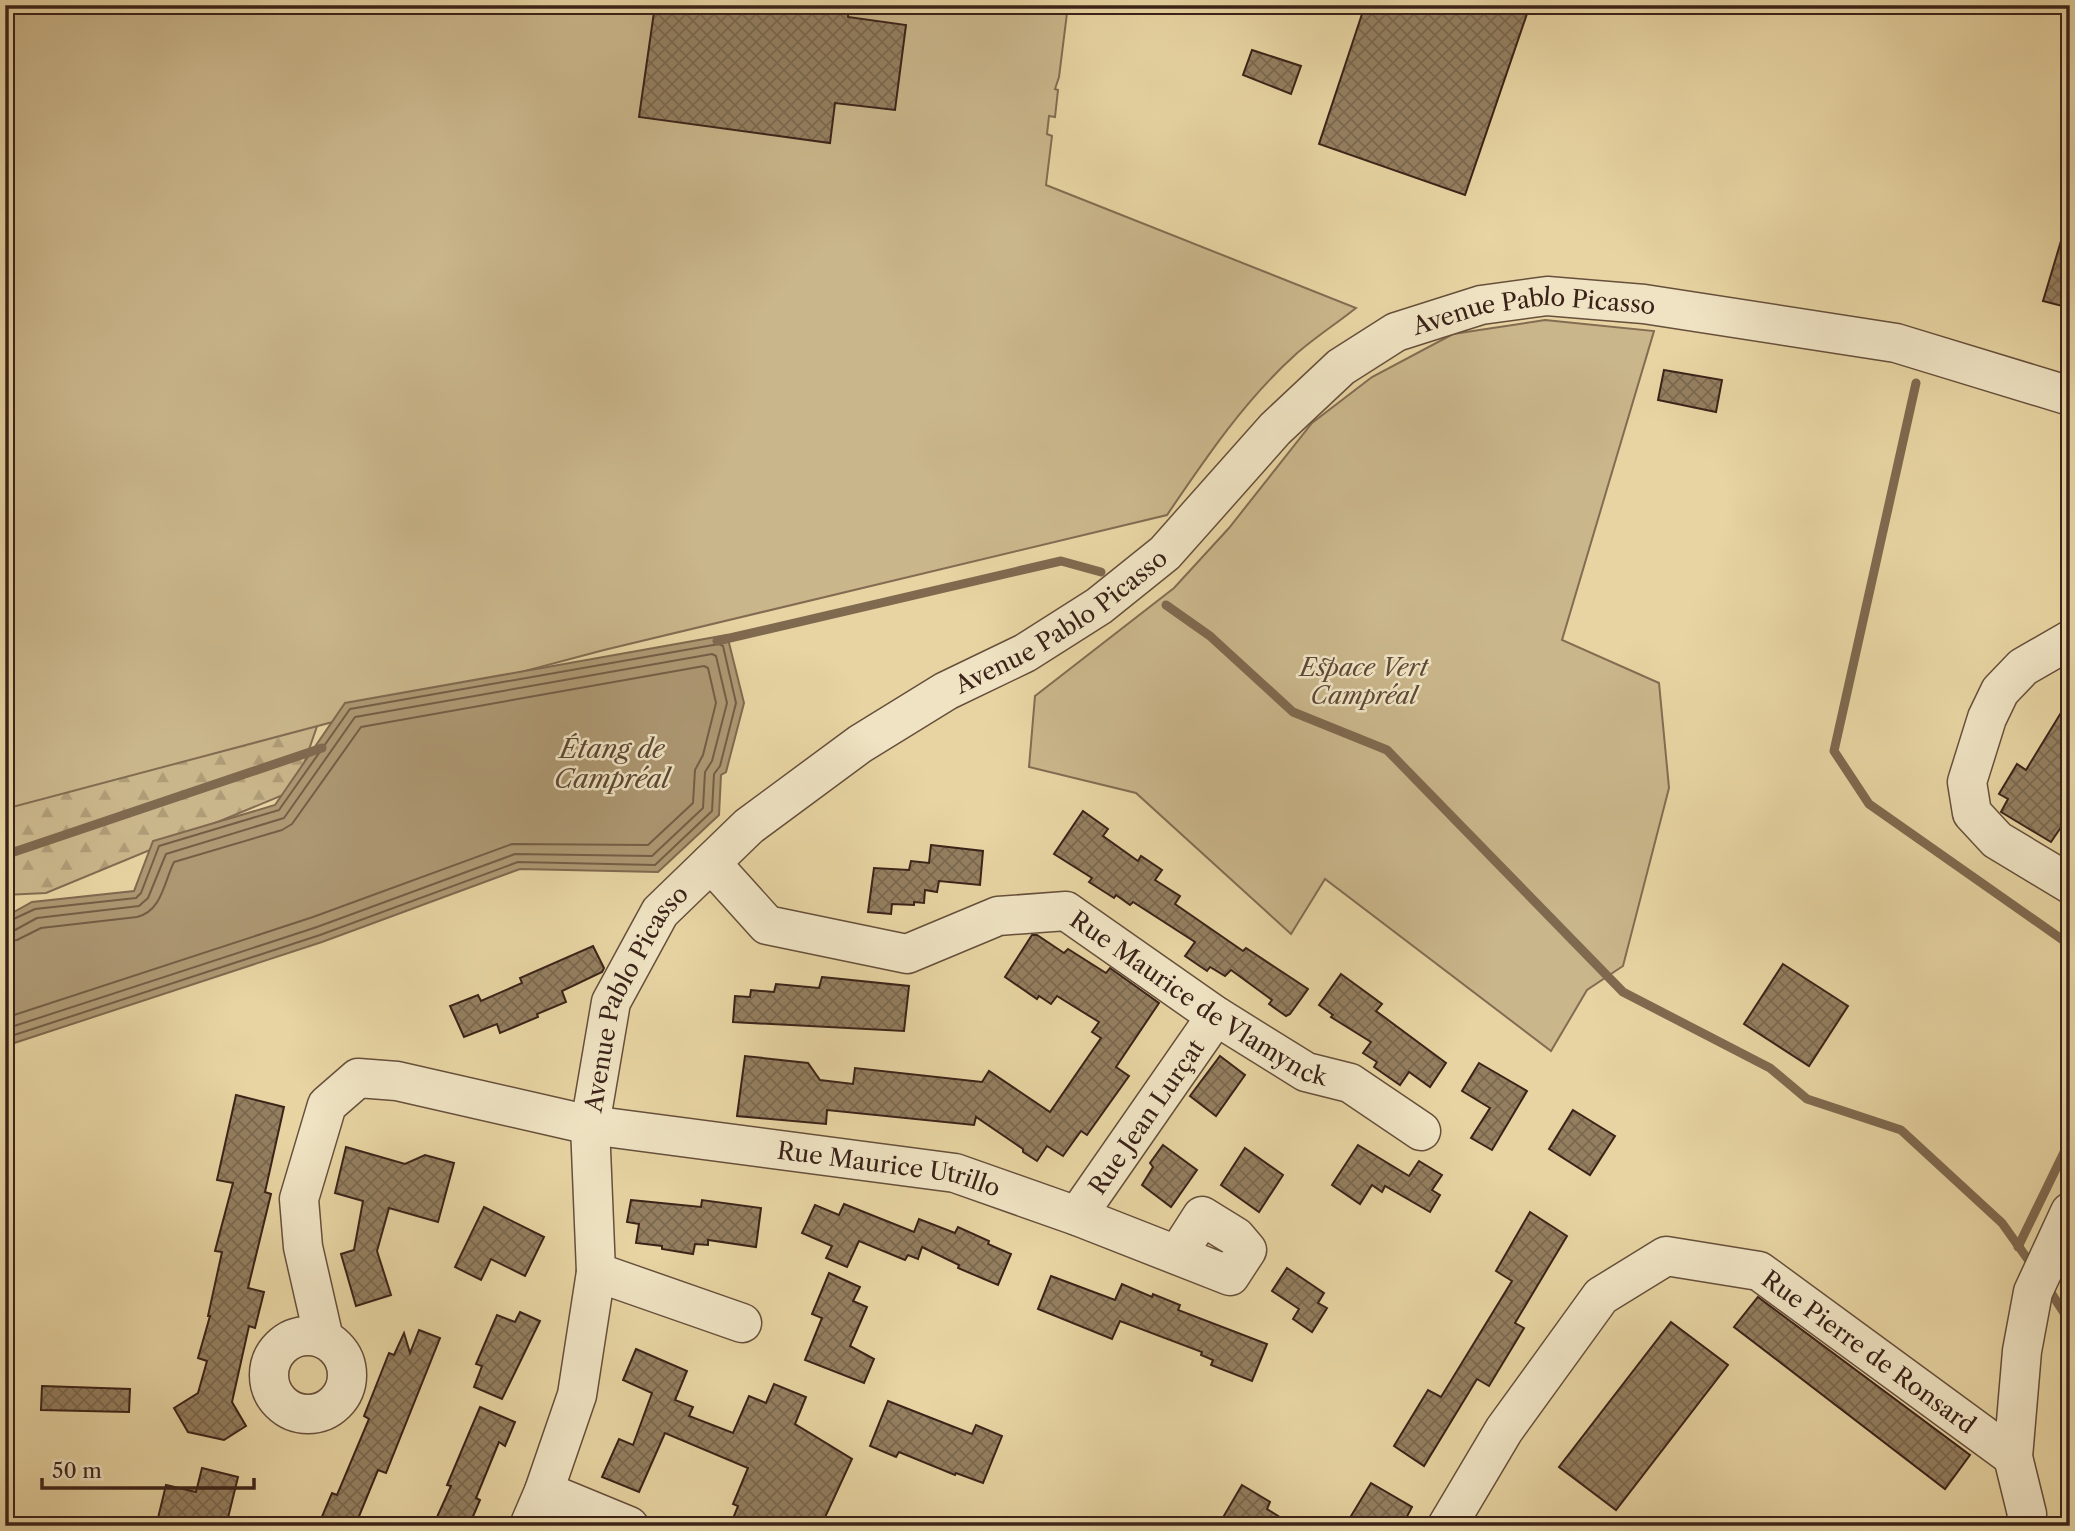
<svg xmlns="http://www.w3.org/2000/svg" width="2075" height="1531" viewBox="0 0 2075 1531" font-family="'Libre Caslon Text',serif">
  <style>
    .forest { fill: url(#forest-firs); stroke: #826c52; stroke-width: 2 }
    .park { fill: #cab68b; stroke: #826c52; stroke-width: 2 }
    .water { fill: #ad9873; stroke: #7f694f; stroke-width: 2 }
    .lines { fill: none; stroke-linecap: round; stroke-linejoin: round }
    .shore { stroke: #745e46; stroke-width: 2 }
    .stream { stroke: #7f694f; stroke-width: 9 }
    .building { fill: url(#building-cross-hatch); stroke: #3b2319; stroke-width: 2 }
    .minor-casing { stroke: #664f3b; stroke-width: 41 }
    .minor { stroke: #efe3c3; stroke-width: 38 }
    .labels { text-anchor: middle; dominant-baseline: central; stroke-width: 5; stroke-linejoin: round; paint-order: stroke }
    .street-label { font-size: 24px; fill: #3b2319; stroke: #efe3c3 }
    .park-label { font-size: 24px; font-style: italic; fill: #5f4836; stroke: #efe3c3 }
    .water-label { font-size: 26px; font-style: italic; fill: #5d4634; stroke: #efe3c3 }
  </style>
  <defs>
    <pattern id="forest-firs" width="22" height="20" patternUnits="userSpaceOnUse" patternTransform="scale(1.75)"><rect width="22" height="20" fill="#cab68b"/><path d="M5 1l3.5 6h-7zM16 11l3.5 6h-7z" fill="#ae9c77"/></pattern>
    <pattern id="building-cross-hatch" width="8" height="8" patternUnits="userSpaceOnUse" patternTransform="scale(1.75)"><rect width="8" height="8" fill="#947f60"/><path d="M0 0l8 8M0 8l8-8" fill="none" stroke="#7a684e"/></pattern>
  </defs>
  <rect width="100%" height="100%" fill="#e7d4a2"/>
  <filter id="stains"><feTurbulence type="fractalNoise" baseFrequency=".00286" numOctaves="4"/><feColorMatrix values="0 0 0 0 .2 0 0 0 0 .09 0 0 0 0 .02 0 0 0 .5 -.17"/></filter>
  <radialGradient id="worn" r=".72"><stop offset=".6" stop-color="#630" stop-opacity="0"/><stop offset="1" stop-color="#630" stop-opacity=".3"/></radialGradient>
  <path class="forest" d="M5 565 334 677 295 790 46 893 5 895Z"/>
  <g class="park">
    <path d="M5 5H1068L1059 77 1055 89 1058 90 1055 117 1049 116 1047 134 1052 136 1046 185 1356 308C1336 324 1314 338 1295 355 1244 401 1205 459 1167 515L604 650 5 809Z"/>
    <path d="M1545 320 1654 331 1562 640 1659 683 1669 788 1623 966 1587 990 1551 1051 1325 879 1291 934 1136 793 1029 767 1035 696 1174 588 1229 528 1312 423 1372 377 1453 334Z"/>
  </g>
  <path class="water" d="M727 635 744 703 726 772 721 775 719 815 658 872 520 869 322 942 5 1046V917L32 902 134 891 153 841 275 805 345 703Z"/>
  <g class="lines">
    <g class="shore">
      <path d="M5 923 35 909 136 898 141 893 159 846 279 810 350 709 719 644 723 646 736 703 720 766 714 774 712 811 655 865 518 862 320 935 5 1038"/>
      <path d="M5 932 15 930 37 918 139 906 148 898 166 854 284 818 355 717 712 654 716 656 727 703 712 761 705 772 703 808 652 856 515 854 317 927 5 1029"/>
      <path d="M5 942 17 940 41 928 137 917C162 911 164 882 174 862L282 830 292 824 361 727 704 666 708 668 716 703 703 755 695 770 693 803 648 845 512 844 313 917 5 1018"/>
    </g>
    <g class="stream">
      <path d="M1916 383 1834 751 1869 804 2070 945"/>
      <path d="M1166 605 1210 636 1293 712 1387 750 1623 992 1770 1068 1807 1099 1901 1130 2002 1223 2034 1268"/>
      <path d="M717 641 1061 561 1101 572"/>
      <path d="M5 855 322 748"/>
      <path d="M2018 1247 2070 1140"/>
      <path d="M2046 1285 2070 1322"/>
    </g>
  </g>
  <g class="building">
    <path d="M655 5H849L848 17 906 25 895 110 835 103 830 143 639 117Z"/>
    <path d="M1365 5H1530L1465 195 1319 144Z"/>
    <path d="M1252 50 1301 66 1291 94 1243 75Z"/>
    <path d="M2064 231 2070 232V308L2043 301Z"/>
    <path d="M1664 370 1722 380 1716 412 1658 400Z"/>
    <path d="M2070 698V814L2051 842 2001 812 2008 799 1999 794 2017 764 2026 770Z"/>
    <path d="M1083 811 1108 829 1103 836 1138 861 1141 856 1162 870 1155 880 1180 896 1175 904 1243 951 1246 948 1308 989 1290 1014 1286 1016 1269 1004 1272 1000 1231 970 1225 976 1210 967 1207 971 1185 956 1195 942 1133 902 1130 905 1116 895 1114 898 1089 882 1092 878 1054 854Z"/>
    <path d="M931 845 983 851 980 885 939 881 937 892 925 890 924 903 914 902V905L892 904 891 914 868 912 874 868 909 870 911 861 929 863Z"/>
    <path d="M1032 935H1037L1064 953 1068 949 1106 973 1110 968 1159 1003 1116 1067 1129 1076 1087 1135 1081 1131 1063 1156 1047 1146 1037 1161 1023 1152V1149L976 1117 974 1125 827 1110 826 1124 737 1116 745 1056 808 1063 820 1080 853 1084 855 1068 982 1082 989 1071 1050 1112 1101 1038 1092 1032 1099 1022 1057 996 1051 1004 1039 996 1037 999 1005 977Z"/>
    <path d="M593 946 604 968 602 972 562 991 566 1002 537 1014 538 1017 500 1033 497 1024 464 1037 450 1006 478 995 481 1001 522 983 520 978Z"/>
    <path d="M1783 964 1848 1006 1809 1066 1744 1024Z"/>
    <path d="M1341 974 1382 1004 1376 1011 1446 1063 1430 1087 1409 1072 1400 1085 1374 1067 1377 1062 1363 1053 1371 1042 1331 1017 1333 1015 1319 1005Z"/>
    <path d="M822 977 909 986 904 1031 733 1022 735 996 750 997 751 990 774 992 776 984 819 988Z"/>
    <path d="M1220 1056 1245 1075 1216 1116 1190 1096Z"/>
    <path d="M1479 1063 1527 1091 1492 1150 1471 1138 1490 1108 1462 1091Z"/>
    <path d="M236 1095 284 1107 265 1192 271 1194 248 1288 264 1292 255 1328 249 1326 232 1402 246 1426 224 1440 188 1432 174 1408 198 1393 207 1361 198 1358 210 1316H208L222 1252 215 1251 233 1183 217 1180Z"/>
    <path d="M1573 1110 1615 1136 1590 1175 1549 1149Z"/>
    <path d="M1163 1145 1197 1170 1171 1207 1142 1185 1153 1167 1150 1163Z"/>
    <path d="M1358 1145 1409 1176 1419 1161 1442 1175 1432 1190 1440 1195 1430 1212 1385 1186 1382 1192 1372 1185 1360 1204 1332 1185Z"/>
    <path d="M346 1147 405 1164 425 1155 454 1163 438 1222 389 1208 377 1251 391 1295 356 1306 341 1254 354 1250 363 1201 335 1193Z"/>
    <path d="M1245 1148 1283 1175 1259 1212 1221 1185Z"/>
    <path d="M631 1200 701 1207 702 1200 761 1208 756 1247 708 1240V1245L695 1244 693 1254 662 1249V1246L636 1243 639 1224 627 1222Z"/>
    <path d="M844 1204 914 1232 919 1219 955 1233 958 1227 989 1241 988 1244 1011 1254 998 1285 958 1268 959 1265 922 1247 918 1259 908 1255 905 1260 859 1241 847 1267 826 1258 832 1246 802 1233 815 1205 839 1215Z"/>
    <path d="M484 1207 544 1237 525 1276 491 1259 481 1280 455 1267Z"/>
    <path d="M1530 1212 1567 1236 1515 1323 1524 1328 1489 1386 1477 1379 1424 1466 1394 1446 1428 1390 1441 1397 1512 1281 1496 1271Z"/>
    <path d="M1287 1268 1324 1293 1318 1303 1327 1308 1312 1332 1293 1319 1299 1309 1272 1291Z"/>
    <path d="M829 1273 860 1287 853 1301 867 1307 850 1346 874 1359 864 1383 805 1360 822 1318 812 1314Z"/>
    <path d="M1051 1276 1115 1300 1122 1284 1152 1297 1153 1294 1180 1305 1178 1310 1267 1344 1252 1381 1211 1365 1213 1360 1201 1355 1202 1352 1120 1321 1112 1339 1038 1309Z"/>
    <path d="M1758 1297 1970 1455 1945 1489 1734 1327Z"/>
    <path d="M520 1312 540 1321 502 1399 474 1387 482 1366 476 1364 497 1315 515 1322Z"/>
    <path d="M1671 1322 1728 1365 1616 1510 1559 1467Z"/>
    <path d="M419 1330 440 1338 386 1473 378 1470 355 1526H318L332 1493 337 1495 369 1419 364 1416 389 1353 394 1355 404 1333 410 1353Z"/>
    <path d="M636 1349 687 1371 675 1400 693 1407 689 1416 733 1433 749 1396 766 1403 774 1384 806 1397 795 1424 852 1459 821 1526H730L738 1506 733 1504 748 1468 665 1433 639 1492 602 1477 619 1439 633 1445 652 1393 623 1380Z"/>
    <path d="M42 1386 130 1389 129 1412 41 1410Z"/>
    <path d="M888 1401 972 1434 976 1425 1002 1436 983 1483 956 1473 955 1475 899 1452 896 1457 870 1446Z"/>
    <path d="M480 1407 515 1422 505 1446 499 1442 476 1498 480 1500 469 1526H433L451 1486 447 1485Z"/>
    <path d="M202 1468 238 1477 226 1526H190L158 1518 166 1485 196 1492Z"/>
    <path d="M1371 1483 1412 1507 1402 1526H1345Z"/>
    <path d="M1242 1485 1270 1502 1267 1509 1294 1526H1218Z"/>
  </g>
  <g class="lines">
    <defs>
      <g id="minor">
        <path d="M2070 640 2023 667 2000 691 1987 718 1967 782 1972 813 1997 840 2070 884"/>
        <path id="s1" d="M711 863 767 925 907 954 998 916 1066 911 1216 1016 1306 1072 1350 1083 1421 1131"/>
        <path id="s2" d="M1077 1216 1216 1016"/>
        <path d="M596 1272 742 1323"/>
        <circle cx="308" cy="1375" r="39"/>
        <path id="s3" d="M324 1339 303 1247 299 1199 327 1105 358 1078 397 1081 590 1125 955 1173 1077 1216 1230 1276 1247 1250 1236 1237 1202 1216 1177 1255"/>
        <path d="M544 1491 629 1526"/>
        <path id="s4" d="M529 1526 544 1491 577 1395 596 1272 590 1125 611 1002 660 912 749 826 860 744 946 691 1025 653 1099 606 1165 553 1275 429 1341 367 1396 332 1481 305 1547 296 1644 304 1896 343 2070 396"/>
        <path id="s5" d="M1447 1526 1504 1430 1601 1296 1666 1256 1759 1271 2013 1457"/>
        <path d="M2025 1526 2027 1514 2013 1457 2022 1351 2033 1292 2070 1212"/>
      </g>
    </defs>
    <use href="#minor" class="minor-casing"/>
    <use href="#minor" class="minor"/>
  </g>
  <g class="labels">
    <g class="street-label">
      <text stroke="none"><textPath href="#s4" startOffset="1724">Avenue Pablo Picasso</textPath></text>
      <text stroke="none"><textPath href="#s4" startOffset="1136">Avenue Pablo Picasso</textPath></text>
      <text stroke="none"><textPath href="#s1" startOffset="553">Rue Maurice de Vlamynck</textPath></text>
      <text stroke="none"><textPath href="#s4" startOffset="548">Avenue Pablo Picasso</textPath></text>
      <text stroke="none"><textPath href="#s2" startOffset="121">Rue Jean Lurçat</textPath></text>
      <text stroke="none"><textPath href="#s3" startOffset="821">Rue Maurice Utrillo</textPath></text>
      <text stroke="none"><textPath href="#s5" startOffset="584">Rue Pierre de Ronsard</textPath></text>
    </g>
    <g class="park-label">
      <text x="1364" y="667">Espace Vert<tspan x="1364" dy="28">Campréal</tspan></text>
    </g>
    <g class="water-label">
      <text x="612" y="749">Étang de<tspan x="612" dy="30">Campréal</tspan></text>
    </g>
  </g>
  <rect width="2075" height="1531" fill="none" stroke="#e7d4a2" stroke-width="28"/>
  <rect x="7" y="7" width="2061" height="1517" fill="none" stroke="#3b2319" stroke-width="3.5"/>
  <rect x="14" y="14" width="2047" height="1503" fill="none" stroke="#3b2319" stroke-width="2"/>
  <path d="M42 1478v10h212v-10" fill="none" stroke="#3b2319" stroke-width="3.5"/>
  <text x="52" y="1478" font-size="21" fill="#3b2319" stroke="#efe3c3" stroke-width="5" paint-order="stroke">50 m</text>
  <rect width="100%" height="100%" filter="url(#stains)"/>
  <rect width="100%" height="100%" fill="url(#worn)"/>
</svg>
